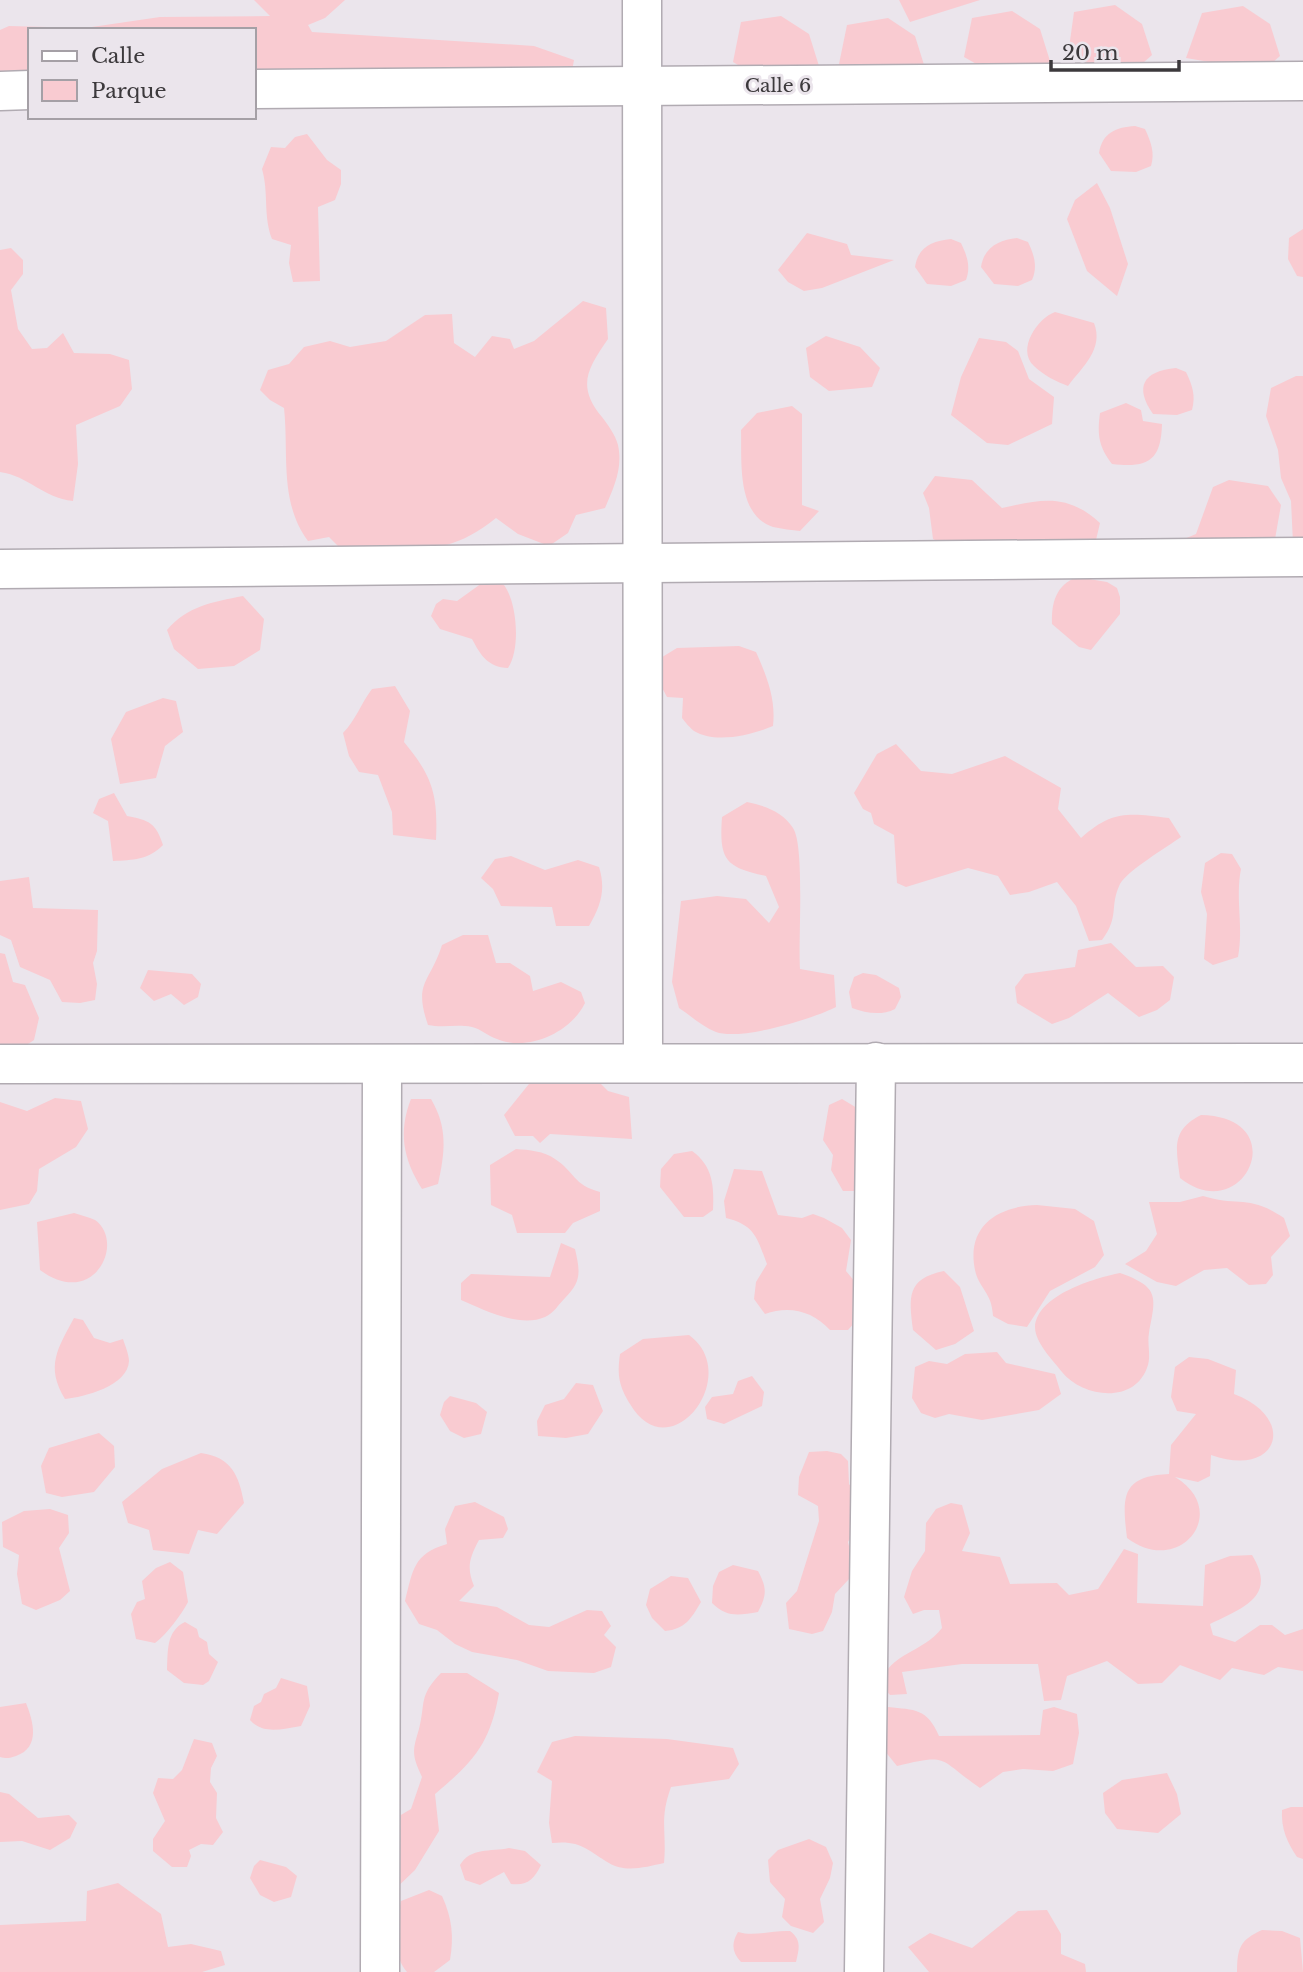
<svg xmlns="http://www.w3.org/2000/svg" width="1303" height="1972" viewBox="0 0 1303 1972" font-family="'Libre Baskerville',serif">
  <style>
    .green { fill: #f9cbd1 }
    .lines { fill: none; stroke-linecap: round; stroke-linejoin: round }
    .minor-casing { stroke: #b1abb2; stroke-width: 41 }
    .minor { stroke: #fff; stroke-width: 38 }
    .labels { text-anchor: middle; dominant-baseline: central; stroke-width: 6; stroke-linejoin: round; paint-order: stroke }
    .street-label { font-size: 19px; fill: #3c393c; stroke: #ebe5ec }
  </style>
  <rect width="100%" height="100%" fill="#ebe5ec"/>
  <g class="green">
    <path d="M254 0H345L325 18 308 25 312 32 534 46 574 60 568 93 352 108 317 103H254V30H30V77L16 78 0 71V30L9 26 85 28 160 17 270 16Z"/>
    <path d="M899 0H980L910 22Z"/>
    <path d="M1115 5 1142 24 1152 55 1135 70 1089 65 1069 48 1074 12Z"/>
    <path d="M1243 6 1270 24 1280 56 1263 71 1186 58 1202 13Z"/>
    <path d="M1012 11 1040 29 1050 61 1033 76 987 70 964 57 972 18Z"/>
    <path d="M781 16 809 34 819 66 755 75 733 62 741 22Z"/>
    <path d="M888 18 915 36 925 68 862 77 839 64 847 25Z"/>
    <path d="M1135 126 1145 129C1151 142 1155 153 1151 166L1136 172 1111 171 1099 153C1102 133 1116 127 1135 126Z"/>
    <path d="M307 134 327 160 341 170V184L335 200 318 207 320 281 293 282 289 263 291 245 272 239C263 216 269 193 262 169L271 147 285 148 295 137Z"/>
    <path d="M1097 183 1110 208 1128 264 1117 296 1087 271 1067 219 1075 200Z"/>
    <path d="M1303 229V277L1297 276 1288 259 1289 238Z"/>
    <path d="M807 233 847 244 851 255 894 260 822 288 804 291 788 282 778 270Z"/>
    <path d="M1017 238 1028 242C1034 255 1038 266 1032 280L1018 286 994 284 981 267C984 247 999 240 1017 238Z"/>
    <path d="M951 239 961 243C967 256 971 266 966 280L951 286 927 284 915 267C918 247 932 241 951 239Z"/>
    <path d="M11 248 23 260V274L11 290 18 329 32 349 47 348 63 333 74 353 110 354 129 360 132 389 120 406 76 425 78 464 73 501C43 498 29 476 0 472V250Z"/>
    <path d="M583 301 606 308 608 339C588 368 576 386 602 417 608 425 615 434 618 445 623 468 614 487 605 508L576 515 568 533 549 546 518 534 496 518C445 560 405 549 342 550L329 537 308 541C279 502 289 454 284 408L270 400 260 390 268 370 289 364 304 347 330 341 350 347 386 341 425 315 452 314 454 343 475 357 492 336 510 339 514 349 534 341Z"/>
    <path d="M1055 312 1094 323C1104 349 1083 366 1068 386 1057 382 1043 375 1034 366 1016 349 1038 318 1055 312Z"/>
    <path d="M826 336 860 347 880 368 872 387 829 391 810 377 806 348Z"/>
    <path d="M979 338 1006 342 1018 351 1029 379 1054 397 1052 424 1008 445 987 443 951 415 961 377Z"/>
    <path d="M1176 368 1186 372C1192 385 1196 395 1192 410L1177 415 1153 414C1134 387 1143 371 1176 368Z"/>
    <path d="M1296 376H1303V546L1293 543 1291 501 1281 478 1278 450 1266 416 1271 388Z"/>
    <path d="M1126 403 1141 410 1143 421 1162 424C1161 461 1148 468 1112 464 1099 447 1097 435 1100 413Z"/>
    <path d="M792 406 802 414V505L819 511 800 531C792 530 782 529 773 527 736 515 742 460 741 430L757 413Z"/>
    <path d="M935 476 972 480 1002 508C1042 499 1067 493 1100 523L1096 540 951 548 933 539 929 508 923 493Z"/>
    <path d="M1229 480 1268 486 1281 505 1275 539 1172 544 1196 534 1213 487Z"/>
    <path d="M1077 577 1107 582 1117 588 1120 597V614L1091 650 1079 647 1052 624C1051 603 1056 585 1077 577Z"/>
    <path d="M492 582 504 585C517 602 521 649 508 668 488 667 481 656 472 639L440 629 431 616 436 604 443 599 457 601 482 583Z"/>
    <path d="M243 596 264 619 260 650 234 666 198 669 174 649 167 630C187 606 213 602 243 596Z"/>
    <path d="M739 646 756 652C767 677 776 699 773 726 752 735 715 744 694 731 690 728 685 722 682 718L683 698 667 697 658 680 659 659 677 648Z"/>
    <path d="M395 686 410 711 404 742C433 777 438 795 436 840L393 835 392 812 378 775 359 772 349 756 343 733C356 720 361 703 372 689Z"/>
    <path d="M163 698 176 701 183 732 165 746 156 778 120 784 111 739 126 712Z"/>
    <path d="M896 744 921 771 952 774 1005 756 1061 788 1058 809 1081 838C1112 810 1129 813 1169 818L1181 837C1167 847 1127 871 1120 884 1109 907 1120 916 1102 940L1089 941 1076 906 1057 882 1029 892 1010 895 998 876 968 868 906 887 897 883 894 835 874 824 871 813 863 809 854 793 877 754Z"/>
    <path d="M114 793 127 816C149 820 156 823 163 845 148 860 133 860 113 861L108 821 93 813 99 799Z"/>
    <path d="M747 802C765 806 782 811 793 828 805 846 798 941 800 969L834 975 836 1007C813 1019 740 1041 716 1032 703 1027 691 1016 679 1008L672 982 681 901 717 896 746 899 769 923 779 907 766 876C725 867 719 860 722 817Z"/>
    <path d="M1221 853 1232 854 1241 869C1235 899 1244 927 1238 957L1213 965 1204 959 1207 914 1201 892 1205 863Z"/>
    <path d="M511 856 545 870 578 860 599 867C606 889 601 906 589 926H556L552 907 501 906 493 889 481 878 495 859Z"/>
    <path d="M29 877 33 908 98 910 97 951 93 963 97 984 95 1000 80 1003 62 1002 50 980 20 967 11 940 0 935V881Z"/>
    <path d="M463 935H488L496 963H510L530 976 533 991 561 982 581 992 585 1003C571 1032 529 1052 497 1039 488 1036 481 1029 472 1027 457 1024 443 1028 428 1025 413 982 430 983 442 945Z"/>
    <path d="M1111 943 1136 967 1163 966 1174 977 1170 1000 1157 1010 1139 1017 1108 993 1069 1018 1052 1024 1017 1003 1015 987 1025 974 1075 967 1078 950Z"/>
    <path d="M0 953 5 954 13 982 25 985 39 1018 34 1040 16 1052 0 1049Z"/>
    <path d="M148 970 192 974 201 984 198 997 184 1005 171 994 154 1001 140 988Z"/>
    <path d="M863 973 876 975 899 988 901 997 895 1009C881 1016 866 1013 852 1008L849 992 854 977Z"/>
    <path d="M537 1074 592 1075 608 1091 629 1097 632 1139 550 1134 540 1143 533 1136H515L504 1115Z"/>
    <path d="M55 1098 81 1101 88 1129 76 1147 39 1169 37 1191 29 1204 0 1210V1102L27 1111Z"/>
    <path d="M411 1099H431C448 1128 445 1152 438 1184L422 1189C403 1159 398 1132 411 1099Z"/>
    <path d="M842 1099 862 1111 857 1191H843L831 1170 833 1155 823 1140 829 1105Z"/>
    <path d="M1201 1115C1295 1117 1244 1229 1180 1178 1176 1148 1171 1130 1201 1115Z"/>
    <path d="M516 1149C529 1150 544 1151 555 1159 575 1172 573 1185 600 1192V1211L573 1223 565 1233H517L512 1215 491 1205 490 1165Z"/>
    <path d="M692 1151C713 1166 714 1186 713 1210L703 1217H684L660 1187 661 1169 674 1154Z"/>
    <path d="M734 1169 762 1171 778 1215 802 1218 813 1214 824 1218 842 1228 851 1240 846 1271 856 1283V1321L848 1330H830C813 1311 789 1305 765 1314L754 1299 756 1282 767 1264C757 1238 755 1225 726 1218L724 1201Z"/>
    <path d="M1203 1196C1238 1207 1249 1194 1284 1218L1290 1236 1271 1257 1273 1275 1266 1284 1249 1285 1227 1268 1204 1270 1176 1286 1157 1282 1125 1264 1146 1251 1157 1234 1149 1202H1180Z"/>
    <path d="M1037 1205 1075 1209 1094 1221 1104 1255 1095 1267 1050 1291 1027 1327 1008 1324 993 1316C992 1292 979 1289 975 1270 966 1226 998 1206 1037 1205Z"/>
    <path d="M74 1213C80 1215 89 1217 95 1220 126 1242 94 1310 40 1270L37 1222Z"/>
    <path d="M561 1243 575 1249C580 1271 582 1281 565 1298 559 1304 553 1314 545 1317 520 1328 484 1310 461 1300V1283L471 1274 550 1277Z"/>
    <path d="M944 1271 960 1287 974 1331 955 1344 936 1350 913 1330C909 1297 906 1279 944 1271Z"/>
    <path d="M1120 1273C1160 1287 1156 1297 1149 1333 1147 1343 1151 1355 1148 1365 1136 1405 1083 1398 1062 1372 1053 1360 1035 1343 1035 1327 1037 1295 1095 1278 1120 1273Z"/>
    <path d="M74 1318 83 1320 94 1338 110 1343 123 1339C125 1345 129 1355 129 1361 128 1386 84 1397 65 1399 45 1366 58 1348 74 1318Z"/>
    <path d="M689 1335C744 1375 670 1472 630 1404 619 1386 617 1375 620 1354L643 1339Z"/>
    <path d="M997 1352 1006 1363 1055 1374 1061 1394 1039 1410 982 1420 949 1414 935 1418 921 1413 912 1398 915 1367 929 1361 947 1364 965 1354Z"/>
    <path d="M1189 1357 1208 1359 1236 1370 1234 1394C1298 1418 1279 1479 1211 1455L1210 1476 1198 1482 1175 1477C1232 1511 1180 1578 1127 1538 1122 1497 1121 1476 1169 1474L1171 1445 1196 1414 1177 1411 1171 1397 1175 1367Z"/>
    <path d="M752 1376 764 1392 762 1406 724 1424 707 1419 705 1407 712 1397 733 1394 738 1381Z"/>
    <path d="M576 1383 593 1385 603 1411 588 1434 566 1438 538 1436 537 1421 545 1405 564 1399Z"/>
    <path d="M450 1396 476 1403 487 1412 481 1434 464 1438 450 1431 440 1415 444 1402Z"/>
    <path d="M99 1433 114 1446 115 1467 94 1492 62 1497 46 1493 41 1466 49 1448Z"/>
    <path d="M827 1451 841 1454 848 1461 849 1484 860 1500V1521L848 1542 852 1558 849 1579 835 1594 832 1612 823 1631 812 1634 789 1629 786 1603 797 1591 819 1521 818 1506 798 1495 799 1477 809 1452Z"/>
    <path d="M201 1453C231 1457 239 1475 244 1503L217 1534 198 1530 189 1554 153 1550 149 1530 128 1523 122 1502 162 1469Z"/>
    <path d="M475 1502 504 1517 508 1529 503 1538 479 1540C470 1557 466 1567 474 1586L459 1601 497 1607 529 1625 549 1627 587 1610 602 1611 611 1626 604 1635 616 1647 611 1667 594 1673 548 1671 517 1660 472 1652 455 1644 437 1630 419 1624 405 1601C413 1570 413 1554 447 1544L445 1529 455 1506Z"/>
    <path d="M951 1503 962 1505 970 1533 962 1551 1000 1557 1010 1584 1057 1583 1069 1595 1098 1589 1124 1549 1138 1554 1137 1603 1203 1606 1205 1565 1230 1556 1252 1555C1278 1597 1242 1608 1210 1624L1213 1635 1235 1642 1260 1625H1272L1285 1635 1303 1629V1671L1278 1667 1264 1675 1232 1668 1220 1680 1180 1665 1162 1683 1138 1684 1107 1661 1067 1676 1061 1700 1044 1701 1038 1664H962L902 1672 907 1694 890 1695 880 1684C891 1651 922 1654 942 1628L939 1610H924L913 1614 904 1597 912 1571 925 1551 926 1523 936 1509Z"/>
    <path d="M50 1509 68 1515 69 1533 59 1548 70 1591 60 1600 36 1610 22 1604 17 1574 19 1555 3 1547 2 1522 24 1511Z"/>
    <path d="M170 1562 183 1572 188 1602C181 1615 167 1634 155 1643L136 1639 131 1614 137 1602 145 1599 142 1581 156 1568Z"/>
    <path d="M733 1565 758 1571C767 1588 767 1595 758 1612 739 1615 727 1618 712 1603L713 1586 719 1572Z"/>
    <path d="M671 1576 688 1578 701 1602C691 1619 685 1629 665 1631L652 1618 646 1605 650 1589Z"/>
    <path d="M185 1622 197 1629 199 1637 207 1642 209 1654 218 1662 209 1681 203 1685 184 1683 167 1670C168 1651 166 1631 185 1622Z"/>
    <path d="M441 1673H467L499 1693C490 1744 474 1761 435 1794L439 1831 415 1870 391 1893 389 1822 411 1809 422 1777C412 1755 412 1752 419 1729 426 1702 418 1697 441 1673Z"/>
    <path d="M281 1678 307 1686 310 1706 301 1726C282 1729 263 1735 250 1720L254 1706 261 1702 264 1694 276 1688Z"/>
    <path d="M26 1703C33 1721 41 1747 16 1756 10 1758 7 1759 0 1757V1707Z"/>
    <path d="M888 1707C915 1710 927 1708 939 1736L1040 1735 1043 1710 1054 1707 1077 1714 1079 1733 1073 1764 1053 1771 1023 1769 1003 1772 980 1788C938 1759 950 1753 897 1766L884 1750 877 1718Z"/>
    <path d="M575 1736 667 1739 733 1748 739 1764 729 1779 671 1787C659 1820 667 1831 664 1863 646 1867 625 1873 609 1863 587 1850 581 1840 552 1843L549 1823 552 1781 537 1772 552 1742Z"/>
    <path d="M194 1739 212 1743 217 1756 211 1768 210 1782 217 1793 216 1818 223 1832 213 1845 201 1844 189 1850 191 1856 187 1867H172L153 1851V1839L165 1821 153 1793 158 1778 173 1779 182 1770Z"/>
    <path d="M1167 1773 1177 1794 1181 1814 1158 1833 1117 1829 1105 1813 1103 1793 1122 1780Z"/>
    <path d="M0 1792 9 1794 38 1818 69 1815 77 1823 70 1838 50 1850 22 1841 0 1842Z"/>
    <path d="M1291 1807H1303V1859L1297 1857C1287 1842 1281 1829 1282 1810Z"/>
    <path d="M809 1839 826 1847 833 1863 830 1878 820 1899 824 1922 813 1933 791 1926 782 1917 785 1899 770 1882 768 1860 778 1850Z"/>
    <path d="M509 1848 525 1851 541 1865C534 1879 528 1886 511 1884L504 1872 480 1885 465 1880 460 1865C471 1847 490 1852 509 1848Z"/>
    <path d="M260 1860 286 1867 297 1876 291 1897 274 1902 260 1895 250 1878 254 1866Z"/>
    <path d="M118 1883 161 1914 168 1947 191 1944 221 1951 225 1965 202 1972H0V1925L86 1921 87 1891Z"/>
    <path d="M429 1890 442 1896C452 1918 454 1936 450 1960L434 1972H407C391 1954 396 1923 401 1901Z"/>
    <path d="M1047 1910 1061 1934V1954L1085 1964 1086 1972H929L908 1947 930 1933 972 1948 1018 1911Z"/>
    <path d="M1262 1930 1282 1931 1300 1938 1303 1972H1237C1237 1948 1240 1940 1262 1930Z"/>
    <path d="M790 1931C802 1940 799 1949 796 1962H741C732 1952 731 1944 738 1932 755 1937 772 1930 790 1931Z"/>
  </g>
  <g class="lines">
    <defs>
      <g id="minor">
        <path d="M642 0 643 1063"/>
        <path d="M254 89 1303 81"/>
        <path d="M0 91 30 90"/>
        <path d="M0 569 1303 557"/>
        <path d="M0 1064 1303 1063"/>
        <path d="M380 1972 382 1065"/>
        <path d="M864 1972 876 1062"/>
      </g>
    </defs>
    <use href="#minor" class="minor-casing"/>
    <use href="#minor" class="minor"/>
  </g>
  <g class="labels">
    <g class="street-label">
      <text x="778" y="85">Calle 6</text>
    </g>
  </g>
  <rect x="28" y="28" width="228" height="91" fill="#ebe5ec" stroke="#a5a0a6" stroke-width="2"/>
  <rect x="42" y="51" width="35" height="10" fill="#ffffff" stroke="#a5a0a6" stroke-width="2"/>
  <text x="91" y="63" font-size="21" fill="#3c393c">Calle</text>
  <rect x="42" y="80" width="35" height="21" fill="#f9cbd1" stroke="#a5a0a6" stroke-width="2"/>
  <text x="91" y="98" font-size="21" fill="#3c393c">Parque</text>
  <path d="M1051 60v10h128v-10" fill="none" stroke="#3c393c" stroke-width="3.5"/>
  <text x="1062" y="60" font-size="21" fill="#3c393c" stroke="#ebe5ec" stroke-width="5" paint-order="stroke">20 m</text>
</svg>
